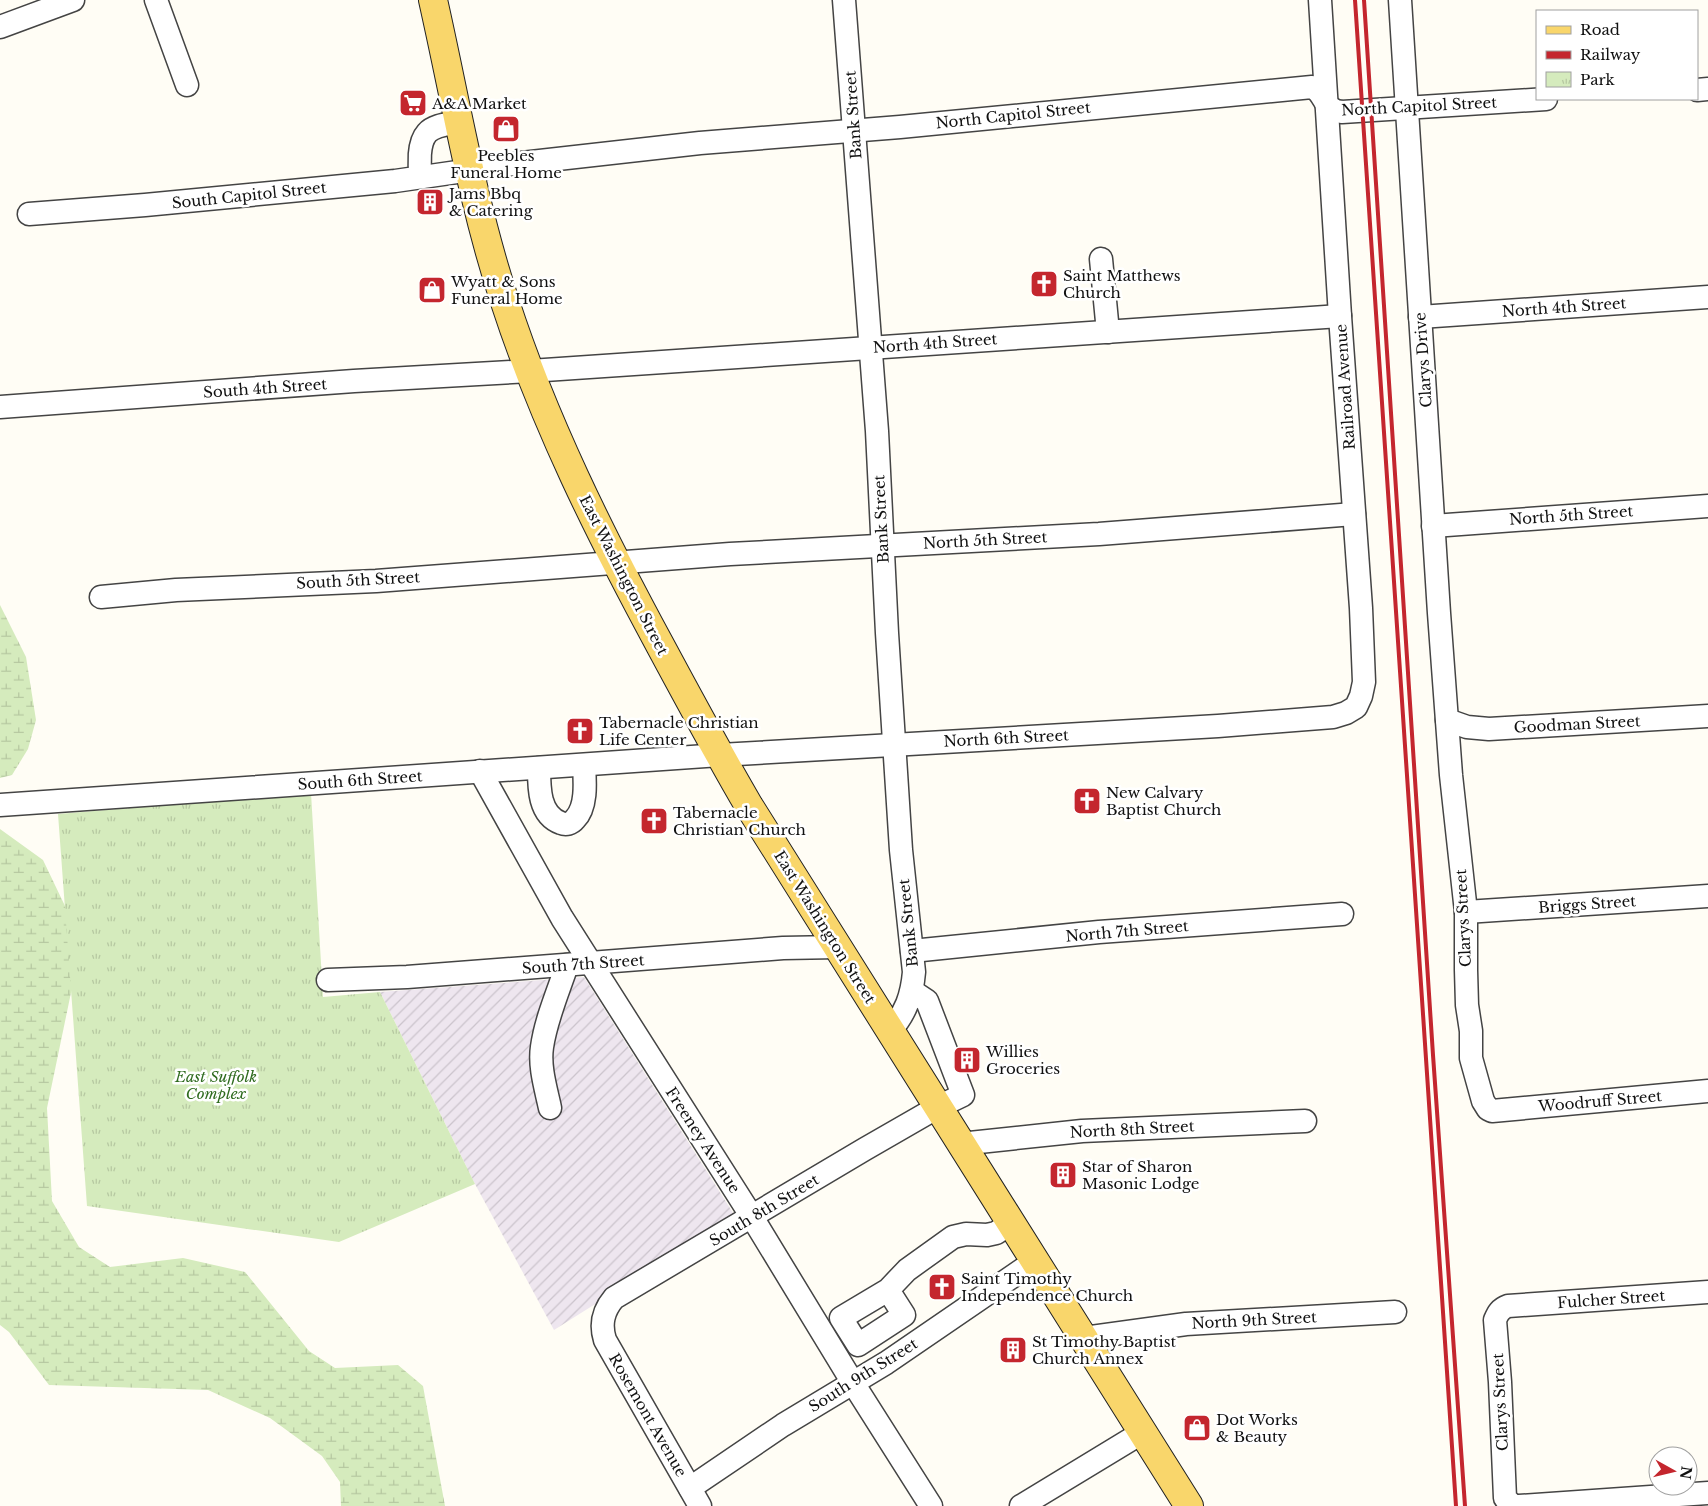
<svg xmlns="http://www.w3.org/2000/svg" width="1708" height="1506" viewBox="0 0 1708 1506" font-family="'Libre Baskerville',serif">
  <style>
    .industrial { fill: url(#industrial-furrows) }
    .wetland { fill: url(#wetland-marsh) }
    .park { fill: url(#park-tufts) }
    .lines { fill: none; stroke-linecap: round; stroke-linejoin: round }
    .minor-casing { stroke: #444; stroke-width: 25 }
    .major-casing { stroke: #222; stroke-width: 30 }
    .minor { stroke: #fff; stroke-width: 22 }
    .major { stroke: #f9d66b; stroke-width: 28 }
    .rail { stroke: #c4262e; stroke-width: 4 }
    .labels { text-anchor: middle; dominant-baseline: central; stroke-width: 5; stroke-linejoin: round; paint-order: stroke }
    .poi-label { font-size: 15px; fill: #111; stroke: #fff; text-anchor: start }
    .street-label { font-size: 15px; fill: #111; stroke: #fff }
    .park-label { font-size: 15px; font-style: italic; fill: #2f6b1f; stroke: #fff }
  </style>
  <defs>
    <pattern id="industrial-furrows" width="10" height="10" patternUnits="userSpaceOnUse" patternTransform="scale(1.25)"><rect width="10" height="10" fill="#eee6ef"/><path d="M-1 1l2-2M0 10L10 0M9 11l2-2" fill="none" stroke="#cbc4cc"/></pattern>
    <pattern id="wetland-marsh" width="20" height="14" patternUnits="userSpaceOnUse" patternTransform="scale(1.25)"><rect width="20" height="14" fill="#d5ebbd"/><path d="M1 5h8M5 5V1M11 12h8M15 12V8" fill="none" stroke="#b6c8a1"/></pattern>
    <pattern id="park-tufts" width="24" height="20" patternUnits="userSpaceOnUse" patternTransform="scale(1.25)"><rect width="24" height="20" fill="#d5ebbd"/><path d="M3 7l-1-3M5 7V3M7 7l1-3M15 17l-1-3M17 17v-4M19 17l1-3" fill="none" stroke="#b6c8a1"/></pattern>
  </defs>
  <rect width="100%" height="100%" fill="#fffdf5"/>
  <path class="industrial" d="M584 977 735 1216 554 1330 475 1184 380 992Z"/>
  <g class="wetland">
    <path d="M0 605 26 657 36 720 28 749 12 775 0 778Z"/>
    <path d="M0 829 43 860 65 906 78 959 47 1108 52 1201 79 1247 110 1267 183 1258 245 1272 309 1351 335 1368 398 1365 423 1386 445 1506H341L340 1482 322 1456 270 1418 208 1390 49 1385 9 1332 0 1325Z"/>
  </g>
  <path class="park" d="M311 793 323 997 380 992 475 1184 339 1242 87 1206 58 814Z"/>
  <g class="lines">
    <defs>
      <g id="minor">
        <path d="M156 0 187 85"/>
        <path d="M844 0 877 431 887 633 901 850 914 972C912 995 906 1013 890 1031"/>
        <path d="M1400 0 1439 613 1451 775 1466 912V970L1467 1005 1471 1031V1058L1483 1101 1488 1109 1492 1111 1708 1091"/>
        <path d="M0 27 73 0"/>
        <path d="M1697 90 1708 89"/>
        <path d="M421 177C419 165 418 143 427 133 434 125 449 124 458 122"/>
        <path d="M29 214 145 205 395 181 513 164 700 143 900 127 1312 87C1326 93 1322 110 1342 112L1546 99"/>
        <path d="M1101 259 1108 332"/>
        <path d="M1420 317 1708 297"/>
        <path d="M0 407 354 381 530 371 1340 316"/>
        <path d="M1433 526 1708 506"/>
        <path d="M101 597 176 590 376 581 730 554 1099 534 1354 514"/>
        <path d="M1447 720 1467 727 1489 729 1708 716"/>
        <path d="M539 768C539 788 539 815 561 823 566 825 571 824 575 819 587 807 585 782 584 766"/>
        <path d="M480 771 562 918 752 1217 853 1383 931 1506"/>
        <path d="M0 805 720 755 1218 726 1333 717 1346 713 1356 707 1361 696 1364 682 1361 608 1340 316 1320 0"/>
        <path d="M1466 912 1708 896"/>
        <path d="M912 951 1099 932 1342 914"/>
        <path d="M328 980 407 977 783 948 838 947"/>
        <path d="M550 1108C546 1089 539 1067 542 1047 546 1019 558 992 567 965"/>
        <path d="M960 1144 1082 1131 1305 1121"/>
        <path d="M888 1290 904 1315 858 1345 841 1318 888 1290 907 1270 953 1237 966 1234 987 1235 996 1233 1011 1223"/>
        <path d="M1084 1338 1186 1324 1395 1312"/>
        <path d="M690 1488 783 1425 886 1363 1035 1261"/>
        <path d="M700 1506 605 1340C600 1324 603 1311 614 1298L865 1149 938 1107 963 1095 927 1001 912 991"/>
        <path d="M1021 1506 1143 1432"/>
        <path d="M1513 1506 1505 1498 1500 1382 1495 1320C1498 1313 1500 1309 1508 1306L1708 1292"/>
        <path d="M1519 1506 1708 1493"/>
      </g>
      <path id="major" d="M433 0C456 102 472 202 505 302 544 422 600 534 660 645 689 699 718 753 749 806L1189 1506"/>
    </defs>
    <use href="#minor" class="minor-casing"/>
    <use href="#major" class="major-casing"/>
    <use href="#minor" class="minor"/>
    <use href="#major" class="major"/>
    <g class="rail">
      <path d="M1355 0 1456 1506"/>
      <path d="M1364 0 1433 1055 1465 1506"/>
    </g>
  </g>
  <defs>
    <symbol id="supermarket-square" viewBox="-11 -11 22 22"><rect x="-9" y="-9" width="18" height="18" rx="4" fill="#c4262e" stroke="#fff"/><path d="M-6-5.5h2.5l.6 2H6L4.5 2H-2.5L-4.4-4H-6ZM-1.5 3.2a1.3 1.3 0 1 0 .1 0ZM3 3.2a1.3 1.3 0 1 0 .1 0Z" fill="#fff"/></symbol>
    <symbol id="shop-square" viewBox="-11 -11 22 22"><rect x="-9" y="-9" width="18" height="18" rx="4" fill="#c4262e" stroke="#fff"/><path d="M-5-2.5h2.3a2.7 3.5 0 0 1 5.4 0H5L5.5 6h-11ZM-1.5-2.5h3a1.5 2.3 0 0 0-3 0Z" fill="#fff"/></symbol>
    <symbol id="building-square" viewBox="-11 -11 22 22"><rect x="-9" y="-9" width="18" height="18" rx="4" fill="#c4262e" stroke="#fff"/><path d="M-4-6H4V6H1V3H-1V6H-4ZM-2.5-4.3h1.7v1.8h-1.7ZM.8-4.3h1.7v1.8H.8ZM-2.5-1h1.7V.8h-1.7ZM.8-1h1.7V.8H.8Z" fill="#fff"/></symbol>
    <symbol id="church-square" viewBox="-11 -11 22 22"><rect x="-9" y="-9" width="18" height="18" rx="4" fill="#c4262e" stroke="#fff"/><path d="M-1.2-6h2.4v3.5h3.3v2.4h-3.3V6h-2.4V-.1h-3.3v-2.4h3.3Z" fill="#fff"/></symbol>
  </defs>
  <g fill-rule="evenodd">
    <use href="#supermarket-square" x="397" y="87" width="32" height="32"/>
    <use href="#shop-square" x="490" y="113" width="32" height="32"/>
    <use href="#building-square" x="414" y="186" width="32" height="32"/>
    <use href="#church-square" x="1028" y="268" width="32" height="32"/>
    <use href="#shop-square" x="416" y="274" width="32" height="32"/>
    <use href="#church-square" x="564" y="715" width="32" height="32"/>
    <use href="#church-square" x="1071" y="785" width="32" height="32"/>
    <use href="#church-square" x="638" y="805" width="32" height="32"/>
    <use href="#building-square" x="951" y="1044" width="32" height="32"/>
    <use href="#building-square" x="1047" y="1159" width="32" height="32"/>
    <use href="#church-square" x="926" y="1271" width="32" height="32"/>
    <use href="#building-square" x="997" y="1334" width="32" height="32"/>
    <use href="#shop-square" x="1181" y="1412" width="32" height="32"/>
  </g>
  <g class="labels">
    <g class="poi-label">
      <text x="432" y="103">A&amp;A Market</text>
      <text x="506" y="155" text-anchor="middle">Peebles<tspan x="506" dy="17">Funeral Home</tspan></text>
      <text x="449" y="193">Jams Bbq<tspan x="449" dy="17">&amp; Catering</tspan></text>
      <text x="1063" y="275">Saint Matthews<tspan x="1063" dy="17">Church</tspan></text>
      <text x="451" y="281">Wyatt &amp; Sons<tspan x="451" dy="17">Funeral Home</tspan></text>
      <text x="599" y="722">Tabernacle Christian<tspan x="599" dy="17">Life Center</tspan></text>
      <text x="1106" y="792">New Calvary<tspan x="1106" dy="17">Baptist Church</tspan></text>
      <text x="673" y="812">Tabernacle<tspan x="673" dy="17">Christian Church</tspan></text>
      <text x="986" y="1051">Willies<tspan x="986" dy="17">Groceries</tspan></text>
      <text x="1082" y="1166">Star of Sharon<tspan x="1082" dy="17">Masonic Lodge</tspan></text>
      <text x="961" y="1278">Saint Timothy<tspan x="961" dy="17">Independence Church</tspan></text>
      <text x="1032" y="1341">St Timothy Baptist<tspan x="1032" dy="17">Church Annex</tspan></text>
      <text x="1216" y="1419">Dot Works<tspan x="1216" dy="17">&amp; Beauty</tspan></text>
    </g>
    <g class="street-label">
      <text transform="translate(1419 106) rotate(-3)">North Capitol Street</text>
      <text transform="translate(853 115) rotate(-94)">Bank Street</text>
      <text transform="translate(1013 115) rotate(-6)">North Capitol Street</text>
      <text transform="translate(249 195) rotate(-6)">South Capitol Street</text>
      <text transform="translate(1564 307) rotate(-4)">North 4th Street</text>
      <text transform="translate(935 343) rotate(-4)">North 4th Street</text>
      <text transform="translate(1423 360) rotate(-94)">Clarys Drive</text>
      <text transform="translate(1345 387) rotate(-94)">Railroad Avenue</text>
      <text transform="translate(265 388) rotate(-4)">South 4th Street</text>
      <text transform="translate(1571 515) rotate(-4)">North 5th Street</text>
      <text transform="translate(881 519) rotate(-93)">Bank Street</text>
      <text transform="translate(985 540) rotate(-3)">North 5th Street</text>
      <text transform="translate(624 575) rotate(63)">East Washington Street</text>
      <text transform="translate(358 580) rotate(-3)">South 5th Street</text>
      <text transform="translate(1577 724) rotate(-3)">Goodman Street</text>
      <text transform="translate(1006 738) rotate(-3)">North 6th Street</text>
      <text transform="translate(360 780) rotate(-4)">South 6th Street</text>
      <text transform="translate(1587 904) rotate(-4)">Briggs Street</text>
      <text transform="translate(1463 918) rotate(-93)">Clarys Street</text>
      <text transform="translate(908 923) rotate(-96)">Bank Street</text>
      <text transform="translate(825 927) rotate(58)">East Washington Street</text>
      <text transform="translate(1127 931) rotate(-5)">North 7th Street</text>
      <text transform="translate(583 964) rotate(-4)">South 7th Street</text>
      <text transform="translate(1600 1101) rotate(-5)">Woodruff Street</text>
      <text transform="translate(1132 1129) rotate(-3)">North 8th Street</text>
      <text transform="translate(703 1140) rotate(57)">Freeney Avenue</text>
      <text transform="translate(764 1210) rotate(-31)">South 8th Street</text>
      <text transform="translate(1611 1299) rotate(-4)">Fulcher Street</text>
      <text transform="translate(1254 1320) rotate(-3)">North 9th Street</text>
      <text transform="translate(863 1375) rotate(-32)">South 9th Street</text>
      <text transform="translate(1500 1402) rotate(-93)">Clarys Street</text>
      <text transform="translate(648 1415) rotate(60)">Rosemont Avenue</text>
    </g>
    <g class="park-label">
      <text x="216" y="1076">East Suffolk<tspan x="216" dy="17">Complex</tspan></text>
    </g>
  </g>
  <rect x="1536" y="10" width="162" height="90" fill="#ffffff" stroke="#a0a0a0"/>
  <rect x="1546" y="26" width="25" height="8" fill="#f9d66b" stroke="#a0a0a0"/>
  <text x="1580" y="35" font-size="15" fill="#111111">Road</text>
  <rect x="1546" y="51" width="25" height="8" fill="#c4262e" stroke="#a0a0a0"/>
  <text x="1580" y="60" font-size="15" fill="#111111">Railway</text>
  <rect x="1546" y="72" width="25" height="15" fill="url(#park-tufts)" stroke="#a0a0a0"/>
  <text x="1580" y="85" font-size="15" fill="#111111">Park</text>
  <g transform="translate(1673 1471) rotate(98)"><circle r="24" fill="#ffffff" stroke="#a0a0a0"/>
  <path d="M0-4L9 19L0 12L-9 19Z" fill="#c4262e"/>
  <text y="-8" font-size="14" font-weight="bold" text-anchor="middle" fill="#111111">N</text>
  </g>
</svg>
